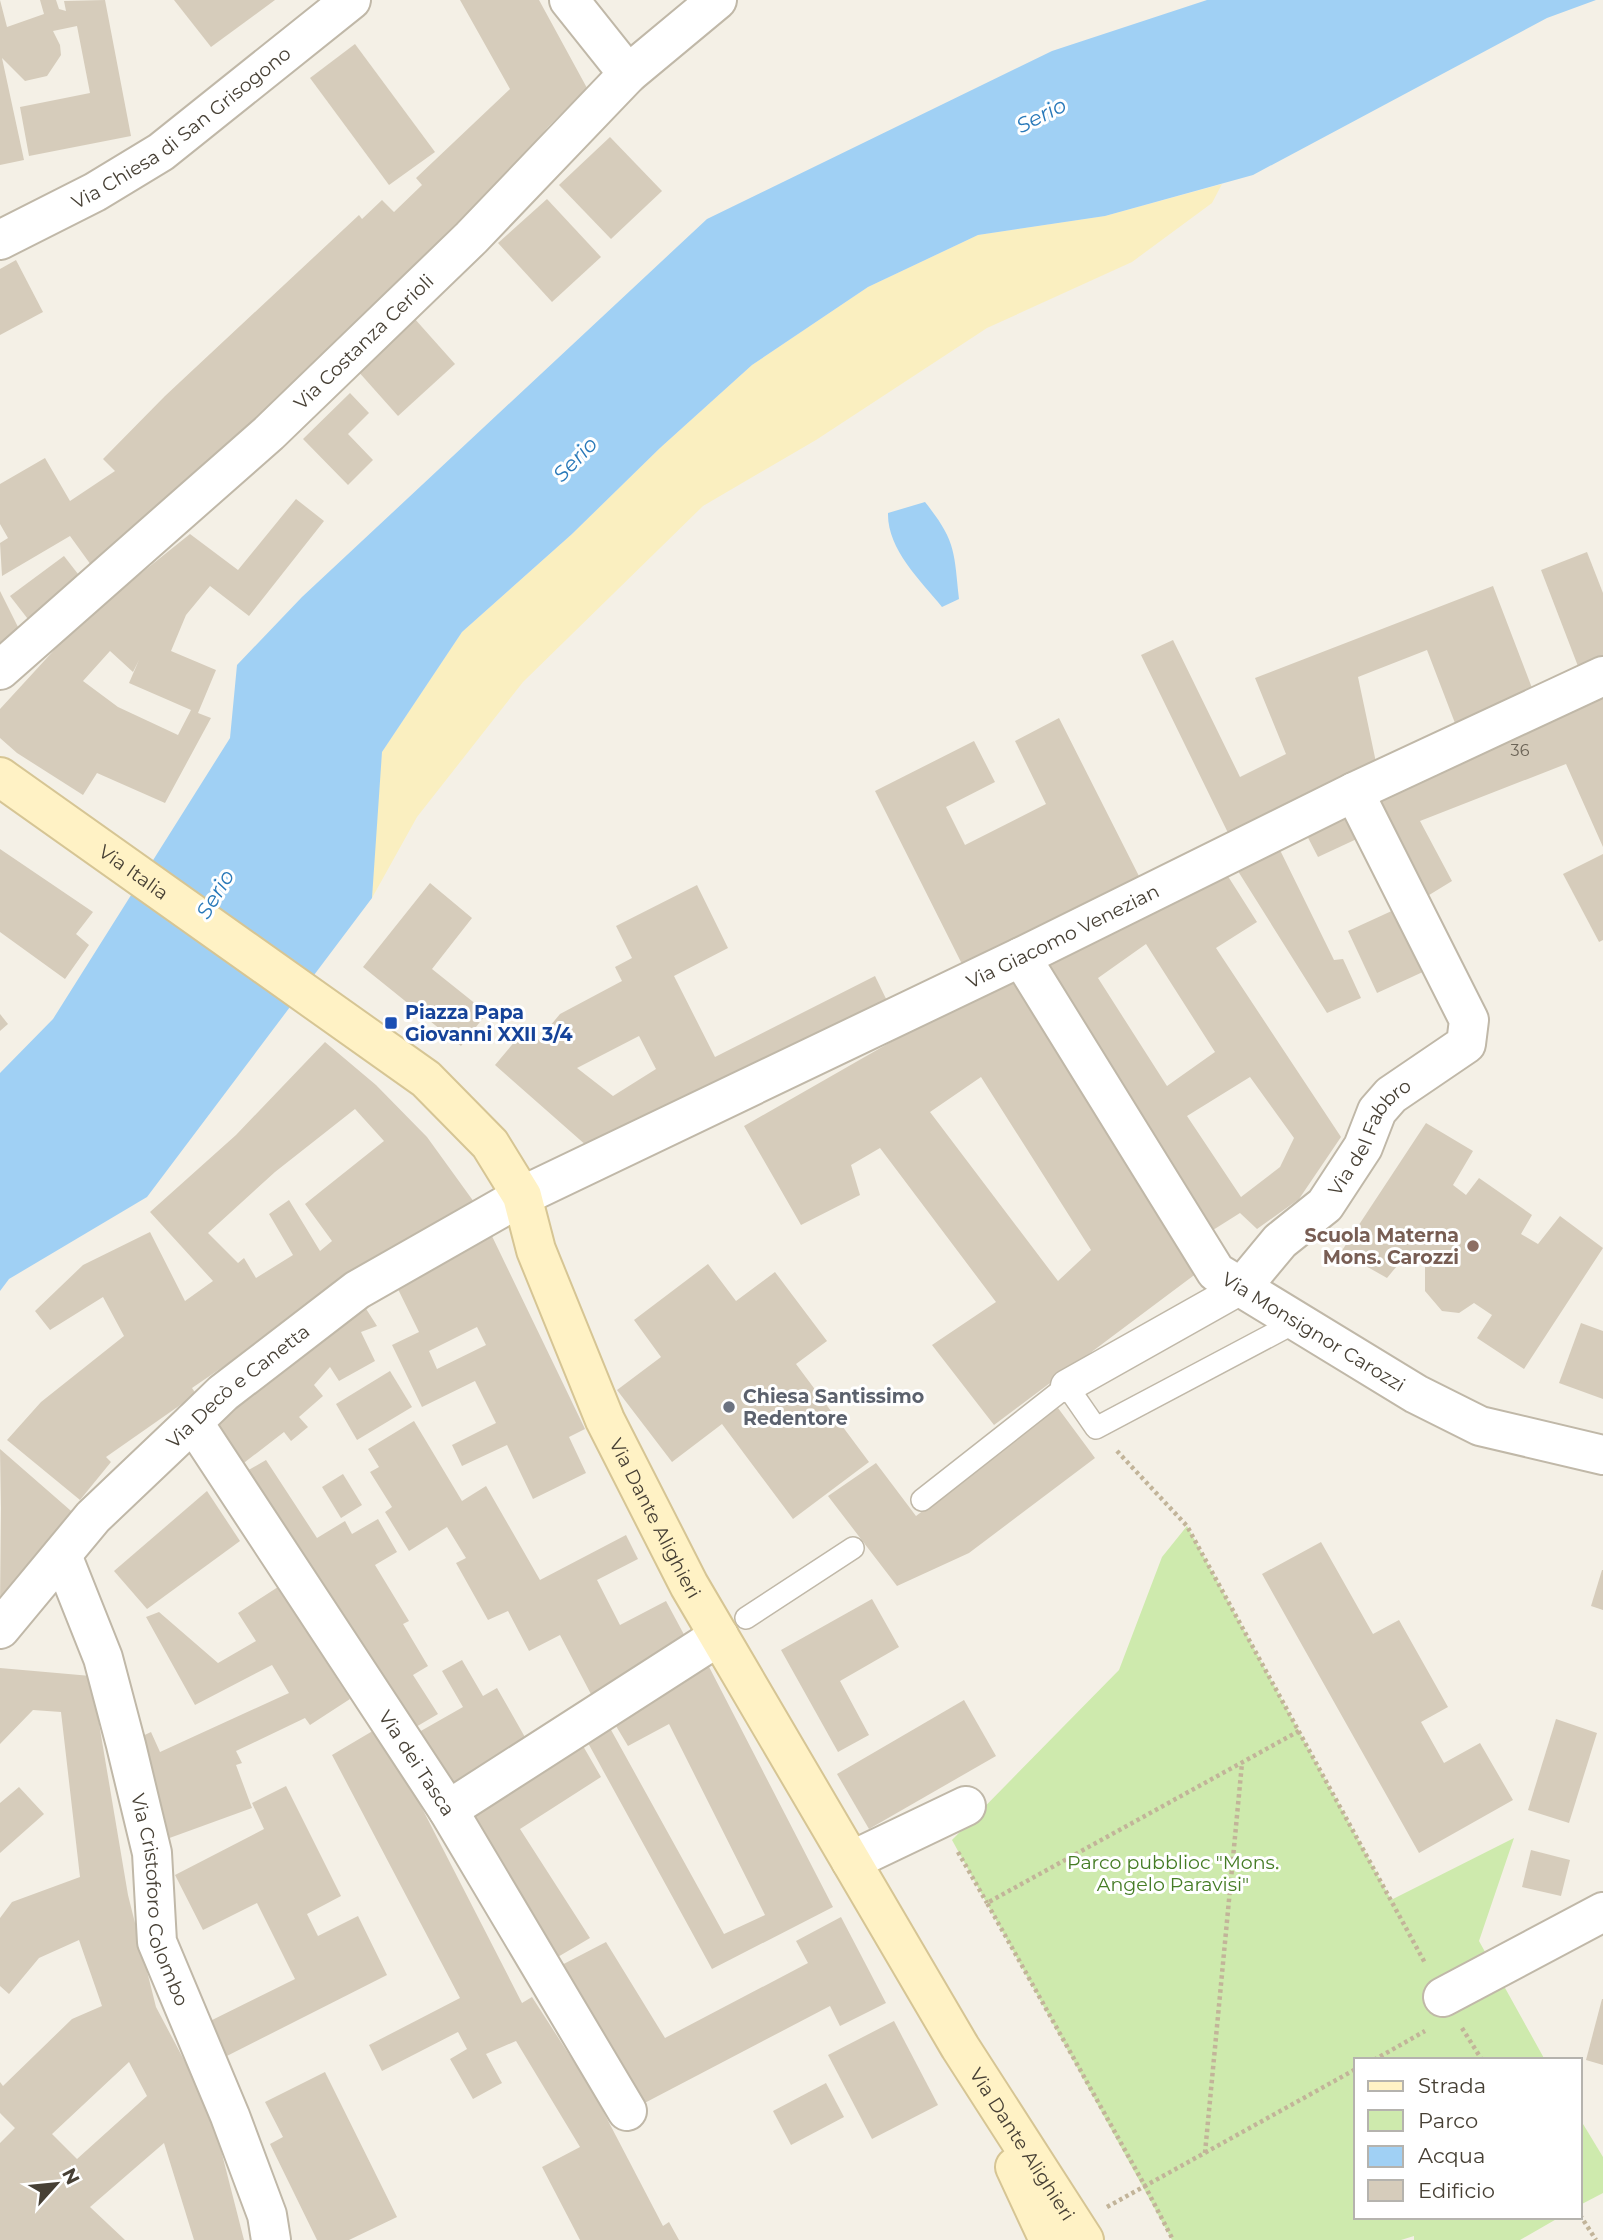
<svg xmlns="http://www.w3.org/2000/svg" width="1603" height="2240" viewBox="0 0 1603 2240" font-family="Montserrat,sans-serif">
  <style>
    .green { fill: #ceeaad }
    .sand { fill: #faefc0 }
    .water { fill: #a0d0f4 }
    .building { fill: #d6ccbb; fill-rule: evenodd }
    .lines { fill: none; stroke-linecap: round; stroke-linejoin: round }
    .service-casing { stroke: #c0b8a8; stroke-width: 24 }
    .pedestrian-casing { stroke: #c0b8a8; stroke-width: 35 }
    .minor-casing { stroke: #c0b8a8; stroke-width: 42 }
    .secondary-casing { stroke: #d6c594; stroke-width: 42 }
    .path { stroke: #c2b499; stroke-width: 4.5; stroke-dasharray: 3.5 3.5; stroke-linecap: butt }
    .service { stroke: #fff; stroke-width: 21 }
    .pedestrian { stroke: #fff; stroke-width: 32 }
    .minor { stroke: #fff; stroke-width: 38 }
    .secondary { stroke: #fff2c5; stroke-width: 38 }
    .transit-dot { fill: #1a4fb4; stroke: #fff; stroke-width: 2.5 }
    .education-dot { fill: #8d6e63; stroke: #fff; stroke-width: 2.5 }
    .worship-dot { fill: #6b7280; stroke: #fff; stroke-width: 2.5 }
    .labels { text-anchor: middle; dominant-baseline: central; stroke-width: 6; stroke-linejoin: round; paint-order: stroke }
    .number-label { font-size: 16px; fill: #6b6356 }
    .street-label { font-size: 19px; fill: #474035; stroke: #fff }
    .transit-label { font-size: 19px; font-weight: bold; fill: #164399; stroke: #fff; text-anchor: start }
    .education-label { font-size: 19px; font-weight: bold; fill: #785e54; stroke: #fff; text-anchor: end }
    .worship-label { font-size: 19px; font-weight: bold; fill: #5b616d; stroke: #fff; text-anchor: start }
    .park-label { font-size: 19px; fill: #457c25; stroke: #fff }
    .water-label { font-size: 21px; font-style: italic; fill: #2979b9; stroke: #fff }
  </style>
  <rect width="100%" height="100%" fill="#f4f0e6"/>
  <g class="green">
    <path d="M1187 1526 1391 1900 1514 1838 1479 1941 1545 2060H1356V2217H1560L1520 2240H1414V2236L1401 2240H1172L952 1840 1119 1670 1162 1557Z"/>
    <path d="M1580 2119 1603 2157V2193L1580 2205Z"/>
  </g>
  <path class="sand" d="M1222 184 1212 203 1132 262 987 328 816 440 703 506 523 682 417 817 372 898 374 826 382 752 462 632 572 534 660 448 752 365 868 287 978 235 1105 216Z"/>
  <g class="water">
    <path d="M1207 0H1596L1547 18 1253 175 1105 216 978 235 868 287 752 365 660 448 572 534 462 632 382 752 372 898 147 1197 9 1279 0 1291V1073L53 1019 230 738 237 665 302 597 707 219 1052 51Z"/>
    <path d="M925 502C956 541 954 551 959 599L942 607C920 580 887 549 888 513Z"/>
  </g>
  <g class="building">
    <path d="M0 0 7 27 44 14 40 0H56L59 9 66 11 64 1 105 0 131 136 29 156 20 107 90 93 77 26 53 31 60 45 61 55 47 76 25 81 2 58 24 160 0 165Z"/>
    <path d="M174 0H275L211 47Z"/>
    <path d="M460 0H539L587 88 548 127 462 228 220 455 91 565 70 536 2 576 0 543 8 538 0 524V484L45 458 70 501 115 471 103 459 165 396 359 215 362 219 382 200 394 212 422 185 416 178 510 89Z"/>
    <path d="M355 44 435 152 389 185 310 78Z"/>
    <path d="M610 137 662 191 611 239 559 185Z"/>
    <path d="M547 199 601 257 552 302 498 243Z"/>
    <path d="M16 260 43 312 0 335V269Z"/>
    <path d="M414 318 455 364 398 416 357 370Z"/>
    <path d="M350 393 369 413 348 434 373 460 348 485 303 439Z"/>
    <path d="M296 499 324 521 249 616 210 586 186 615 171 651 216 670 198 713 211 718 165 803 97 773 83 795 17 753 0 738V709L79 623 190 534 238 570ZM110 651 133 672 139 660 129 683 191 710 178 735 118 707 83 681Z"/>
    <path d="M1587 552 1603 593V666L1581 674 1541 570Z"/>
    <path d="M64 556 85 583 31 623 10 596Z"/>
    <path d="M1493 586 1537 701 1458 731 1427 650 1358 677 1377 767 1231 839 1141 655 1173 640 1240 777 1286 754 1255 678Z"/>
    <path d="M0 591 19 629 0 643Z"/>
    <path d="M1603 692V847L1566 764 1420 821 1452 881 1421 900 1368 797Z"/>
    <path d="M1059 718 1143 884 967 974 875 791 974 741 995 782 946 807 965 845 1046 804 1015 741Z"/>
    <path d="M1346 808 1361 837 1318 857 1305 832Z"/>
    <path d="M1278 846 1334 960 1343 959 1361 998 1327 1013 1236 868Z"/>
    <path d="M0 849 93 912 76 934 89 945 65 979 0 932Z"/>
    <path d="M1603 854V940L1599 942 1563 874Z"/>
    <path d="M1224 870 1257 922 1216 948 1341 1137 1299 1199 1257 1229 1240 1213 1213 1230 1038 965ZM1146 944 1215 1052 1167 1086 1098 978ZM1250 1077 1294 1138 1280 1167 1241 1197 1187 1116Z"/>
    <path d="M430 883 472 918 432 969 487 1013 461 1046 363 967Z"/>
    <path d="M697 885 728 948 674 976 715 1057 875 976 890 1007 596 1154 495 1065 522 1033 535 1044 560 1014 622 981 615 967 632 958 616 926ZM639 1036 656 1069 613 1096 577 1068Z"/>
    <path d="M1396 909 1425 971 1377 993 1348 931Z"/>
    <path d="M1008 975 1197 1273 994 1425 932 1345 996 1302 880 1148 851 1165 860 1195 801 1225 744 1126ZM981 1077 1091 1250 1058 1281 930 1112Z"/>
    <path d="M0 1014 8 1024 0 1031Z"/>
    <path d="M325 1042 376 1085 427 1137 474 1202 338 1288 192 1388 196 1394 106 1457 111 1462 80 1500 7 1440 41 1402 124 1336 103 1297 50 1330 35 1311 83 1265 150 1232 185 1301 213 1281 150 1212 236 1135ZM355 1109 384 1141 305 1204 332 1241 320 1251 289 1200 269 1214 293 1255 256 1278 244 1258 238 1263 208 1233 275 1172Z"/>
    <path d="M1426 1123 1473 1151 1453 1185 1466 1195 1479 1178 1532 1215 1521 1234 1538 1244 1560 1216 1603 1248 1524 1369 1477 1338 1492 1315 1474 1303 1459 1313 1442 1311 1425 1291V1267L1406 1255 1387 1278 1341 1252Z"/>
    <path d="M490 1232 585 1429 569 1437 586 1473 533 1499 507 1445 462 1466 452 1445 496 1423 475 1381 422 1407 392 1345 419 1332 393 1279ZM477 1327 486 1345 437 1369 429 1351Z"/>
    <path d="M708 1264 736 1301 775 1272 827 1341 796 1364 869 1462 793 1519 722 1424 672 1462 617 1390 661 1357 634 1320Z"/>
    <path d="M363 1304 377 1326 361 1332 375 1361 339 1381 330 1367 314 1385 323 1396 299 1417 308 1427 291 1441 284 1432 236 1469 211 1430 252 1392Z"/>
    <path d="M1581 1323 1603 1331V1399L1559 1383Z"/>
    <path d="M390 1371 412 1407 357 1440 336 1404Z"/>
    <path d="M1058 1408 1095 1458 969 1553 897 1586 828 1496 876 1463 916 1516Z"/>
    <path d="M414 1421 462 1501 486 1486 540 1580 626 1535 638 1559 597 1580 620 1625 666 1601 688 1642 593 1698 560 1635 529 1651 508 1611 488 1620 456 1563 466 1558 447 1527 409 1551 385 1512 392 1507 370 1472 379 1467 368 1449Z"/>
    <path d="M0 1449 78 1517 0 1606 1 1508Z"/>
    <path d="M266 1460 317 1538 345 1521 352 1534 378 1519 397 1552 375 1565 409 1621 403 1624 428 1666 413 1675 438 1714 409 1731 240 1475Z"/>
    <path d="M343 1474 362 1505 341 1518 322 1487Z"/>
    <path d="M207 1491 240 1541 147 1609 114 1571Z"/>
    <path d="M1321 1542 1373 1634 1399 1620 1448 1707 1421 1722 1444 1763 1480 1743 1513 1800 1419 1853 1262 1574Z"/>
    <path d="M1602 1570H1603V1610L1591 1606Z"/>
    <path d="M278 1587 350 1699 310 1725 305 1718 236 1751 242 1763 236 1765 252 1808 164 1840 134 1740 151 1732 160 1752 289 1693 272 1665 195 1705 146 1617 159 1612 218 1663 256 1641 238 1613Z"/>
    <path d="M872 1599 899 1647 840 1681 869 1735 838 1752 781 1650Z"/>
    <path d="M462 1660 483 1696 497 1688 530 1746 464 1785 448 1781 412 1736 463 1707 442 1671Z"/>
    <path d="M706 1661 833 1907 712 1969 582 1732 605 1719 724 1934 765 1915 669 1724 628 1746 610 1716Z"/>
    <path d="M0 1668 91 1676 128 1895 156 2007 211 2111 244 2240H194L164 2143 90 2207 125 2240H0V2143L15 2128 0 2113V2082L3 2086 72 2019 102 2006 79 1940 39 1958 9 1994 0 1986V1918L12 1902 80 1877 61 1712 33 1710 0 1744ZM129 2062 147 2096 77 2159 52 2134Z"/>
    <path d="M964 1700 996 1756 869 1829 837 1774Z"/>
    <path d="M1556 1719 1597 1733 1569 1823 1528 1810Z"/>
    <path d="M376 1729 406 1777 522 2003 532 1997 592 2090 663 2226 669 2222 679 2240H580L542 2167 580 2147 516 2041 486 2054 502 2083 473 2099 450 2059 467 2049 458 2032 382 2071 369 2045 460 1998 332 1755Z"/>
    <path d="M579 1739 601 1777 520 1829 590 1938 551 1961 460 1814Z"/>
    <path d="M286 1786 341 1896 307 1914 318 1936 358 1916 387 1975 217 2061 200 2026 295 1979 257 1903 203 1930 175 1875 264 1829 252 1803Z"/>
    <path d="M19 1787 44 1814 0 1853V1803Z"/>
    <path d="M1531 1850 1570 1860 1561 1896 1522 1887Z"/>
    <path d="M841 1917 886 2003 840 2026 830 2006 635 2108 554 1969 606 1942 665 2038 808 1963 796 1941Z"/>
    <path d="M1602 1999H1603V2065L1586 2060Z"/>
    <path d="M894 2021 938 2105 872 2139 828 2055Z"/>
    <path d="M325 2072 397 2217 349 2240H317L270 2144 283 2137 265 2102Z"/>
    <path d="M826 2083 844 2117 791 2145 773 2111Z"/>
  </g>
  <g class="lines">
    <defs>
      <g id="service">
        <path d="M922 1500 1067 1386 1096 1428 1296 1322"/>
        <path d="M746 1618 853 1548"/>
      </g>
      <path id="pedestrian" d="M1067 1386 1241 1288"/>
      <g id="minor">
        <path d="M569 0 628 74"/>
        <path id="s1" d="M0 240 95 192 161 152 351 0"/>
        <path id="s2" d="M0 670 269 433 471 238 628 74 717 0"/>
        <path id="s3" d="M1021 957 1216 1272 1416 1394 1480 1426 1603 1455"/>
        <path id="s4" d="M1241 1288 1280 1241 1325 1205 1363 1147 1377 1111 1391 1095 1466 1044 1469 1020 1354 792"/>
        <path id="s5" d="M193 1422 448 1810 627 2111"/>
        <path id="s6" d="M62 1555 103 1658 126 1745 152 1853 157 1942 230 2116 267 2215 271 2240"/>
        <path id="s7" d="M0 1629 93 1517 193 1422 223 1393 357 1290 522 1196 1021 957 1354 792 1603 676"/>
        <path d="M448 1810 719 1636"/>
        <path d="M851 1861 966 1806"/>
        <path d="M1443 1997 1603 1912"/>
      </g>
      <g id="secondary">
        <path id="s8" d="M0 777 426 1079 490 1144 522 1196 536 1250 605 1420 689 1585 960 2047 1084 2240"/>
        <path d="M1015 2167 1049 2240"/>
      </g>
    </defs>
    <use href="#service" class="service-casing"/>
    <use href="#pedestrian" class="pedestrian-casing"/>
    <use href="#minor" class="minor-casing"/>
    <use href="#secondary" class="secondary-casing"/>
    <g class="path">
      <path d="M1117 1451 1187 1526 1425 1963"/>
      <path d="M1299 1731 987 1903 1145 2186 1356 2069"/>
      <path d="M958 1852 987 1903"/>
      <path d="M1462 2028 1482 2060"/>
      <path d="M1374 2060 1425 2031"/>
      <path d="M1205 2153 1242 1763"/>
      <path d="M1107 2207 1145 2186 1173 2240"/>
      <path d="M1580 2215 1596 2240"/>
    </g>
    <use href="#service" class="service"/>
    <use href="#pedestrian" class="pedestrian"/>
    <use href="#minor" class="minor"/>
    <use href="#secondary" class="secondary"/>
  </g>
  <rect class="transit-dot" x="384" y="1016" width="14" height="14" rx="3.5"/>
  <circle class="education-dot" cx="1473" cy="1246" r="7"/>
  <circle class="worship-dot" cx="729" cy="1407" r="7"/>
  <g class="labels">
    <g class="number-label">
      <text x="1520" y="750">36</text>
    </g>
    <g class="street-label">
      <text stroke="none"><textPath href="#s1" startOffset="214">Via Chiesa di San Grisogono</textPath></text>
      <text stroke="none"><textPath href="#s2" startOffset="490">Via Costanza Cerioli</textPath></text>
      <text stroke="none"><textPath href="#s8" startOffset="164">Via Italia</textPath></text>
      <text stroke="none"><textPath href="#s7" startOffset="1284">Via Giacomo Venezian</textPath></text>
      <text stroke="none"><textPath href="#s4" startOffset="201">Via del Fabbro</textPath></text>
      <text stroke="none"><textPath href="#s3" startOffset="485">Via Monsignor Carozzi</textPath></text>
      <text stroke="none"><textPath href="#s7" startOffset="341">Via Decò e Canetta</textPath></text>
      <text stroke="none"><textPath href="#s8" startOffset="1024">Via Dante Alighieri</textPath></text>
      <text stroke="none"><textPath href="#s5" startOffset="408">Via dei Tasca</textPath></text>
      <text stroke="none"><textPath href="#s6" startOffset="360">Via Cristoforo Colombo</textPath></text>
      <text stroke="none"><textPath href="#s8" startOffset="1750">Via Dante Alighieri</textPath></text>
    </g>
    <g class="transit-label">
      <text x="405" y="1012">Piazza Papa<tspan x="405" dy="22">Giovanni XXII 3/4</tspan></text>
    </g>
    <g class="education-label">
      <text x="1459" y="1235">Scuola Materna<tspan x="1459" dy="22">Mons. Carozzi</tspan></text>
    </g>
    <g class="worship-label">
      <text x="743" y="1396">Chiesa Santissimo<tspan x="743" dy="22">Redentore</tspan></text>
    </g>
    <g class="park-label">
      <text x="1173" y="1862">Parco pubblioc "Mons.<tspan x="1173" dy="22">Angelo Paravisi"</tspan></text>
    </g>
    <g class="water-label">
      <text transform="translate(1041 115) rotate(-27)">Serio</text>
      <text transform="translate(575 459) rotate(-46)">Serio</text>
      <text transform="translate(215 894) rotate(-59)">Serio</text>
    </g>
  </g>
  <rect x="1354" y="2058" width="228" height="161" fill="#ffffff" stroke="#b5b3ae" stroke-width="2"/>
  <rect x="1368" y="2081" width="35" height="10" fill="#fff2c5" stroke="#b5b3ae" stroke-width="2"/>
  <text x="1418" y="2093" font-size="21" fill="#474035">Strada</text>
  <rect x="1368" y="2110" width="35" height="21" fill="#ceeaad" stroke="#b5b3ae" stroke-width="2"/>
  <text x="1418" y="2128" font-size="21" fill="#474035">Parco</text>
  <rect x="1368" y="2146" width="35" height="21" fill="#a0d0f4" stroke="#b5b3ae" stroke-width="2"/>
  <text x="1418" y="2163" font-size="21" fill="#474035">Acqua</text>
  <rect x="1368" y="2180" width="35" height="21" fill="#d6ccbb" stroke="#b5b3ae" stroke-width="2"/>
  <text x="1418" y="2198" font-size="21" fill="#474035">Edificio</text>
  <g transform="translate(56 2184) rotate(63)" stroke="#ffffff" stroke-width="5" paint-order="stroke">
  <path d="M0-5L12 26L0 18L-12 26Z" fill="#474035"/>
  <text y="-10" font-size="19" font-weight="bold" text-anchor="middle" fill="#474035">N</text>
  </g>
</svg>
